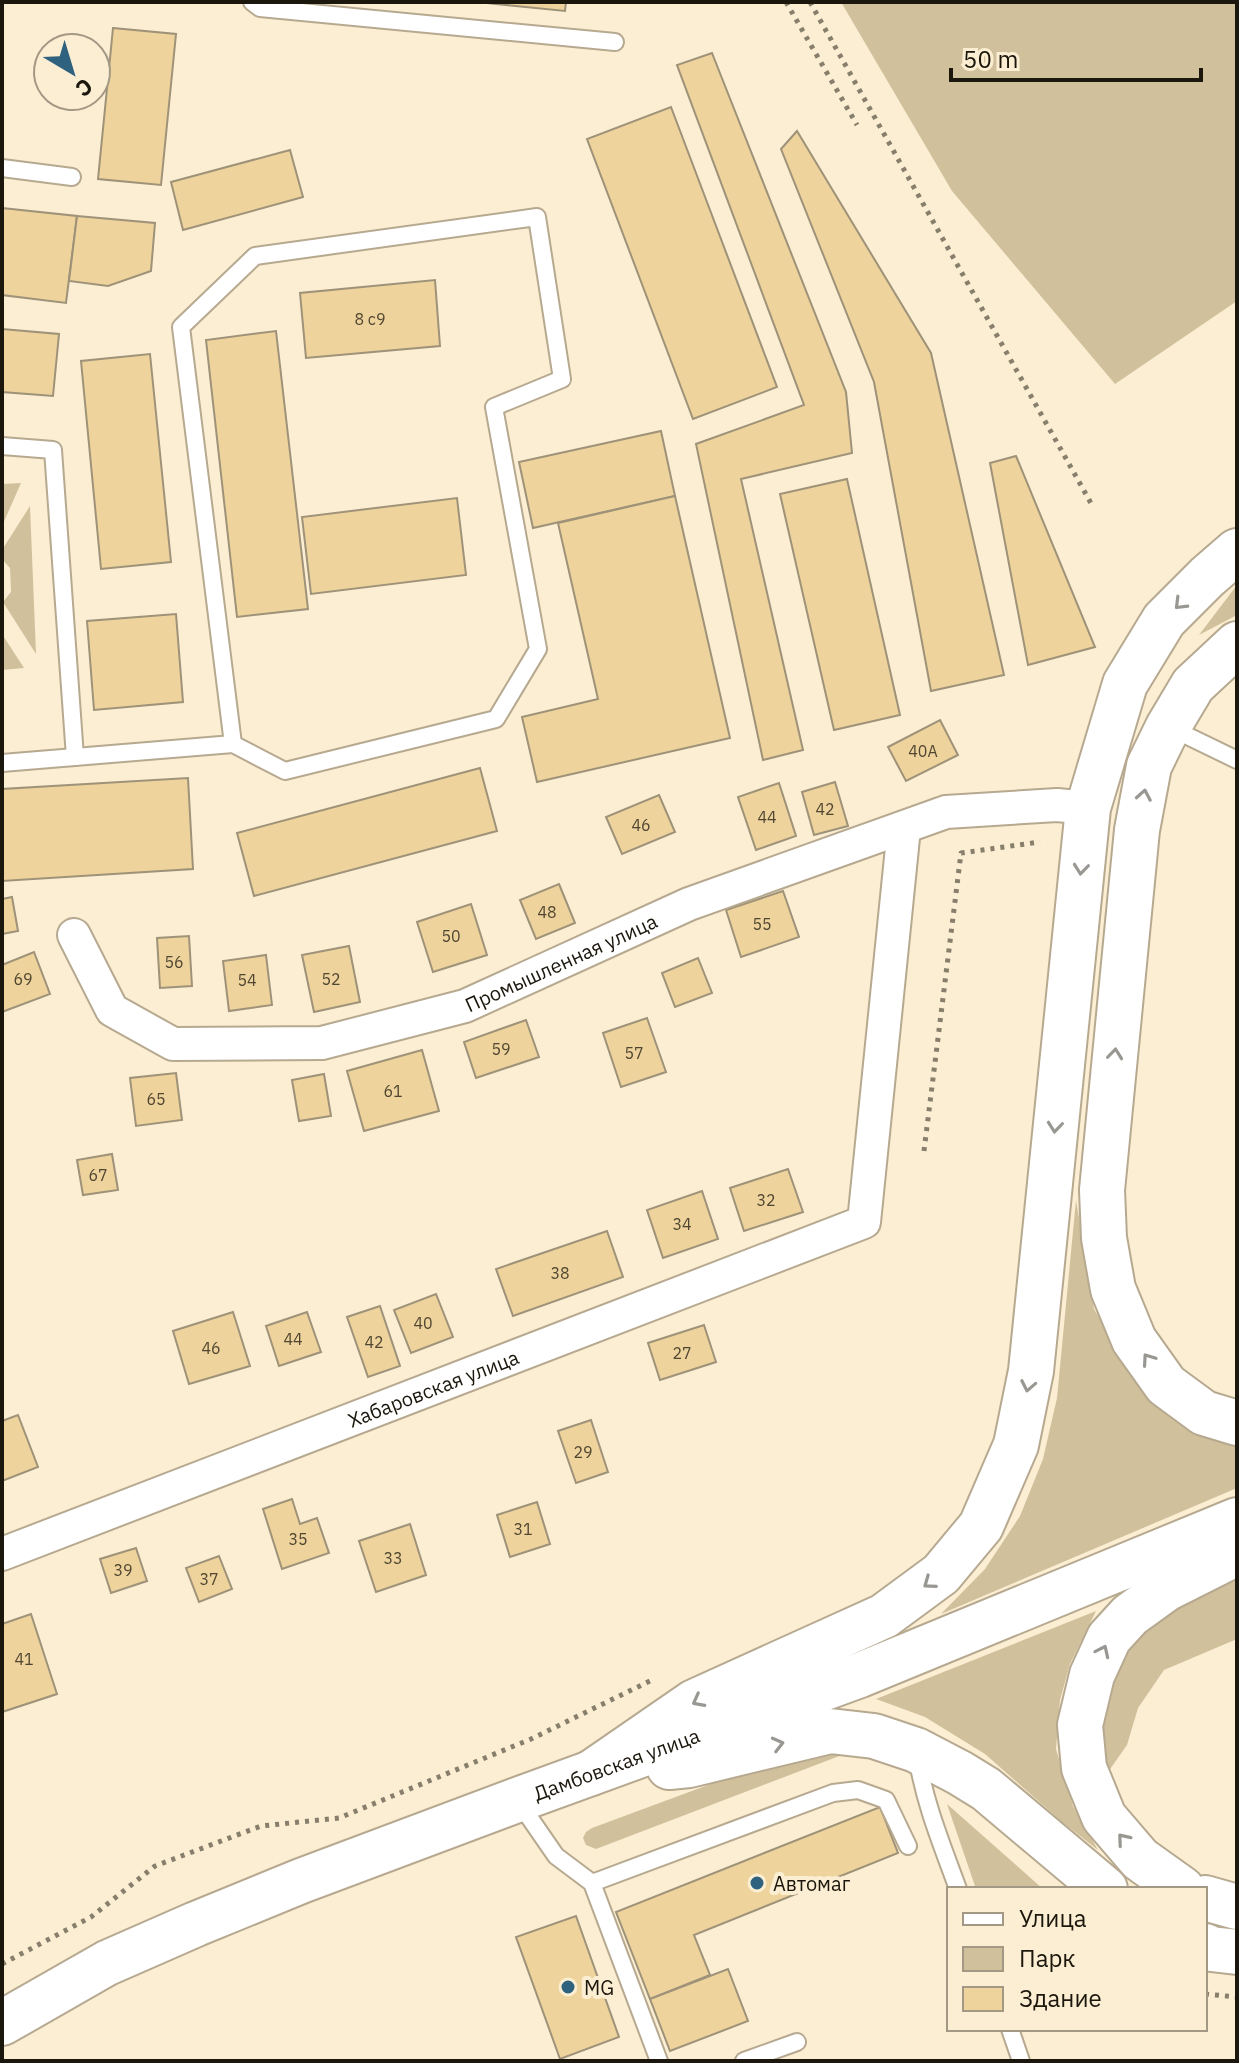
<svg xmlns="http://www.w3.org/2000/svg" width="1239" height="2063" viewBox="0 0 1239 2063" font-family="'IBM Plex Sans',sans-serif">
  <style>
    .green { fill: #d1c09c }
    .building { fill: #eed39c; stroke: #9e9279; stroke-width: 2 }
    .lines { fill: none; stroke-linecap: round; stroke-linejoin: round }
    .service-casing { stroke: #b6a990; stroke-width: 20 }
    .minor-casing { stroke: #b6a990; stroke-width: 36 }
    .secondary-casing { stroke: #b6a990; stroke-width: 48 }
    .path { stroke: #877f6c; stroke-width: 5; stroke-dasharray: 4 6; stroke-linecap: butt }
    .service { stroke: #fff; stroke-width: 16 }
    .minor { stroke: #fff; stroke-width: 32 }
    .secondary { stroke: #fff; stroke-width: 44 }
    .oneway { stroke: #999792 }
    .poi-dot { fill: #2e627e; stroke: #fbeed3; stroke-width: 3 }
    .labels { text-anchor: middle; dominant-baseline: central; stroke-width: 8; stroke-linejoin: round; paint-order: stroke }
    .number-label { font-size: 16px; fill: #504631 }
    .street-label { font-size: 20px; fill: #1c170d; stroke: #fbeed3 }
    .poi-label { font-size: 20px; fill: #1c170d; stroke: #fbeed3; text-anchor: start }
  </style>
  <rect width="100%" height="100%" fill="#fbeed3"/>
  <g class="green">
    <path d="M841 2H1237V301L1115 384 952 191Z"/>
    <path d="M21 483 2 526V484Z"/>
    <path d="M30 506 36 654 3 602 11 592 10 568 2 559V550Z"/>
    <path d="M1237 585V615L1199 635Z"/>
    <path d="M2 634 24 668 2 670Z"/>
    <path d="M1076 1200 1094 1309 1140 1385 1191 1425 1237 1444V1488L941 1614 985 1569 1020 1516 1043 1459 1057 1398Z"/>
    <path d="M1237 1570V1639L1164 1670 1138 1708 1127 1745 1108 1772 1100 1725 1114 1676 1139 1633 1209 1583Z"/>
    <path d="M1096 1611 1070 1664 1060 1700 1056 1749 1073 1806 1098 1850 1061 1821 985 1754 925 1717 876 1699Z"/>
    <path d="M828 1751 842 1755 596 1849 586 1845 583 1838 586 1832 592 1828 797 1752Z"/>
    <path d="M947 1804 1043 1889H976Z"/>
  </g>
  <g class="building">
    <path d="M477 2H566L565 11Z"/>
    <path d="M113 28 176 34 161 185 98 179Z"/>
    <path d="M712 53 846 392 852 453 741 479 803 750 763 760 696 444 804 405 677 65Z"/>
    <path d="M671 107 777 387 693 419 587 139Z"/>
    <path d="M797 131 931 353 1004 675 931 691 874 382 781 149Z"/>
    <path d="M290 150 303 197 183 230 171 182Z"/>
    <path d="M2 208 77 216 66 303 2 295Z"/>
    <path d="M77 216 155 223 151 271 108 286 69 281Z"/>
    <path d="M435 280 440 346 306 358 300 293Z"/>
    <path d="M2 329 59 334 53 396 2 392Z"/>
    <path d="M276 331 308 609 237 617 206 340Z"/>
    <path d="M150 354 171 562 101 569 81 361Z"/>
    <path d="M661 431 675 496 533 528 519 462Z"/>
    <path d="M1016 456 1095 647 1028 665 990 463Z"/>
    <path d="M847 479 900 715 834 730 780 494Z"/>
    <path d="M675 496 730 738 537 782 522 717 598 699 558 523Z"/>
    <path d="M457 498 466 575 311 594 302 517Z"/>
    <path d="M176 614 183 702 94 710 87 621Z"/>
    <path d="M940 720 958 755 906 781 888 747Z"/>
    <path d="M480 768 497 831 254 896 237 833Z"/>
    <path d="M188 778 193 869 2 881V789Z"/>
    <path d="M835 782 848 826 814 835 802 792Z"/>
    <path d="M779 783 796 836 756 850 738 797Z"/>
    <path d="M659 795 675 832 622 854 606 817Z"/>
    <path d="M559 884 575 923 536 939 520 900Z"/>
    <path d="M783 891 799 937 741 957 726 910Z"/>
    <path d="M12 897 18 931 2 934V899Z"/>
    <path d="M471 904 487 955 433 972 417 922Z"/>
    <path d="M189 936 192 986 160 988 157 938Z"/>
    <path d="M349 946 360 1002 314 1012 302 955Z"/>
    <path d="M34 952 50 994 2 1012V965Z"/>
    <path d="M266 955 272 1005 229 1011 223 961Z"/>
    <path d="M698 958 712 993 675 1007 662 973Z"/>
    <path d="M647 1018 666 1072 621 1087 603 1033Z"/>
    <path d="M526 1020 539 1057 476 1078 464 1042Z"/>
    <path d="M422 1050 439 1111 364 1131 347 1071Z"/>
    <path d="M176 1073 182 1120 136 1126 130 1078Z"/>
    <path d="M324 1074 331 1116 299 1121 292 1080Z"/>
    <path d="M112 1154 118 1190 83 1195 77 1160Z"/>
    <path d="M788 1169 803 1212 744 1231 730 1188Z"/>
    <path d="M702 1191 718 1239 663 1258 647 1210Z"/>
    <path d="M607 1231 623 1277 513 1316 496 1269Z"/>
    <path d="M436 1294 453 1337 411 1353 394 1310Z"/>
    <path d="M380 1306 400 1366 368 1377 347 1317Z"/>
    <path d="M233 1312 250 1366 189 1384 173 1331Z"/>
    <path d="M307 1312 321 1352 279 1366 266 1326Z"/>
    <path d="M704 1325 716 1362 660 1380 648 1343Z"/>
    <path d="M18 1415 38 1467 2 1481V1421Z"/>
    <path d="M591 1420 608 1472 576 1483 558 1431Z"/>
    <path d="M292 1499 300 1524 317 1518 329 1553 282 1569 263 1509Z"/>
    <path d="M537 1502 550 1544 510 1557 497 1515Z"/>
    <path d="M410 1524 426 1575 376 1592 359 1541Z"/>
    <path d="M136 1548 147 1581 111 1593 100 1559Z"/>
    <path d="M219 1556 232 1589 199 1602 186 1568Z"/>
    <path d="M31 1614 57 1694 2 1712V1624Z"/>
    <path d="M880 1807 898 1853 694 1935 710 1975 650 1999 616 1912Z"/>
    <path d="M576 1916 619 2037 560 2059 516 1937Z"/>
    <path d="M728 1969 748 2021 670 2051 650 1999Z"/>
  </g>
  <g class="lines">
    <defs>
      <g id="service">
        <path d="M252 2 260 8 615 42"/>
        <path d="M2 168 72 177"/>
        <path d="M2 446 53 450 75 757"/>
        <path d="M1169 727 1237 760"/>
        <path d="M2 763 233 744 285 771 496 719 538 649 494 407 562 379 537 217 255 256 181 327 233 744"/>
        <path d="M917 1755C924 1802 942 1845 958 1889"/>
        <path d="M518 1801 556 1856 592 1883 659 2061"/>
        <path d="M592 1883 833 1793 858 1790 886 1800 908 1846"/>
        <path d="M1010 2029 1021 2061"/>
        <path d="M744 2061 797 2042"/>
      </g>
      <g id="minor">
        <path id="s1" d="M74 935 112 1010 173 1044 322 1043 465 1006 689 904 946 812 1057 805 1088 808"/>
        <path id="s2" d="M2 1554 864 1222 904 828"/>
      </g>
      <g id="secondary">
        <path d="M1237 644 1193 685 1168 727 1149 766 1137 830 1102 1190 1104 1238 1113 1289 1134 1340 1166 1385 1204 1413 1237 1423"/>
        <path d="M669 1767 689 1765 830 1731 874 1736 916 1750 960 1773 986 1789 1105 1889"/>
        <path d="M591 1773 694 1702 884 1616 941 1574 981 1526 1016 1445 1031 1371 1088 808 1125 684 1164 620 1207 577 1237 551"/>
        <path d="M1182 1889 1140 1859 1104 1817 1084 1768 1080 1725 1092 1675 1109 1638 1130 1615 1166 1589 1237 1553"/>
        <path d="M1205 1898 1237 1907"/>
        <path d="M1205 1946 1211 1949 1237 1952"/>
        <path id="s3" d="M2 2023 107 1963 196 1924 301 1881 517 1800 860 1675 1237 1520"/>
      </g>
    </defs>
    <use href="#service" class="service-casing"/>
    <use href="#minor" class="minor-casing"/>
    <use href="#secondary" class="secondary-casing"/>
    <g class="path">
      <path d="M786 2 857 125"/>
      <path d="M810 2 1092 505"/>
      <path d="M924 1151 961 853 1040 842"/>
      <path d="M2 1964 91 1917 155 1866 261 1826 339 1818 531 1739 654 1679"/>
      <path d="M1205 1994 1237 1997"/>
    </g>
    <use href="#service" class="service"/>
    <use href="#minor" class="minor"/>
    <use href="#secondary" class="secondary"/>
  </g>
  <defs><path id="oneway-chevron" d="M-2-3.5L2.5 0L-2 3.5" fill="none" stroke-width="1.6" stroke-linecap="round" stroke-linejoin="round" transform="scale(2)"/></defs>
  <g class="oneway">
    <use href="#oneway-chevron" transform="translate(1180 604) rotate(135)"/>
    <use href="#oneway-chevron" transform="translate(1144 795) rotate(-80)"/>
    <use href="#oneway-chevron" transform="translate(1081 869) rotate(96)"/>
    <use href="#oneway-chevron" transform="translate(1115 1054) rotate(-84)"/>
    <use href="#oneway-chevron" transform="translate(1055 1127) rotate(96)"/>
    <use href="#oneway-chevron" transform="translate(1148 1359) rotate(-125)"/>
    <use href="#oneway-chevron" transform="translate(1028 1386) rotate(101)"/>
    <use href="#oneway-chevron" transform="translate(929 1583) rotate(144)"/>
    <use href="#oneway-chevron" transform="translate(1103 1651) rotate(-65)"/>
    <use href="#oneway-chevron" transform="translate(698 1701) rotate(152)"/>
    <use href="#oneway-chevron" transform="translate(778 1744) rotate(-14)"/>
    <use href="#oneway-chevron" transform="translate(1123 1839) rotate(-130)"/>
  </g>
  <g class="poi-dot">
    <circle cx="757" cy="1883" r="8"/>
    <circle cx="568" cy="1987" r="8"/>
  </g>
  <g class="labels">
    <g class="number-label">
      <text x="370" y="319">8 с9</text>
      <text x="923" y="751">40А</text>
      <text x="825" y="809">42</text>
      <text x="767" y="817">44</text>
      <text x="641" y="825">46</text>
      <text x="547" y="912">48</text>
      <text x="762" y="924">55</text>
      <text x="451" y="936">50</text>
      <text x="174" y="962">56</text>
      <text x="23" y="979">69</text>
      <text x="331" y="979">52</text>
      <text x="247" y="980">54</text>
      <text x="501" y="1049">59</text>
      <text x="634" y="1053">57</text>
      <text x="393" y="1091">61</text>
      <text x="156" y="1099">65</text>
      <text x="98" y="1175">67</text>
      <text x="766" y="1200">32</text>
      <text x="682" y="1224">34</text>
      <text x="560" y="1273">38</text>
      <text x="423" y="1323">40</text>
      <text x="293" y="1339">44</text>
      <text x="374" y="1342">42</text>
      <text x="211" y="1348">46</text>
      <text x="682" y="1353">27</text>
      <text x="583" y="1452">29</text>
      <text x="523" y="1529">31</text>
      <text x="298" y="1539">35</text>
      <text x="393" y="1558">33</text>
      <text x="123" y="1570">39</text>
      <text x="209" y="1579">37</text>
      <text x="24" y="1659">41</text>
    </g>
    <g class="street-label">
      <text stroke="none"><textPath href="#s1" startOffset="556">Промышленная улица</textPath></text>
      <text stroke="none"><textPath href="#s2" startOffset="462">Хабаровская улица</textPath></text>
      <text stroke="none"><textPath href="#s3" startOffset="668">Дамбовская улица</textPath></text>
    </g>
    <g class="poi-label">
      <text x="773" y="1883">Автомаг</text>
      <text x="584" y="1987">MG</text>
    </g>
  </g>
  <rect width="1239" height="2063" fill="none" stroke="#1c170d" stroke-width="8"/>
  <rect x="947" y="1887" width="260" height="144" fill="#fbeed3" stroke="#a29884" stroke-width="2"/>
  <rect x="963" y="1913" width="40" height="12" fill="#ffffff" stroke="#a29884" stroke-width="2"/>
  <text x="1019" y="1927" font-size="24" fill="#1c170d">Улица</text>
  <rect x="963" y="1947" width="40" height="24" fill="#d1c09c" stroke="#a29884" stroke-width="2"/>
  <text x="1019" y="1967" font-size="24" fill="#1c170d">Парк</text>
  <rect x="963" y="1987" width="40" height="24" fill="#eed39c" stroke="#a29884" stroke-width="2"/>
  <text x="1019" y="2007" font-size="24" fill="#1c170d">Здание</text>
  <g transform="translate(72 72) rotate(142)"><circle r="38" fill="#fbeed3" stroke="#a29884" stroke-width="2"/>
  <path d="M0-6L14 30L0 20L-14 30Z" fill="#2e627e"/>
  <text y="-12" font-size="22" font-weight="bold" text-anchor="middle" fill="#1c170d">С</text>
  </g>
  <path d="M951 68v12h250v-12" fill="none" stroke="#1c170d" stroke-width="4"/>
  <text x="963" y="68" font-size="24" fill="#1c170d" stroke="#fbeed3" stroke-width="6" paint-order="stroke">50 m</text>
</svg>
